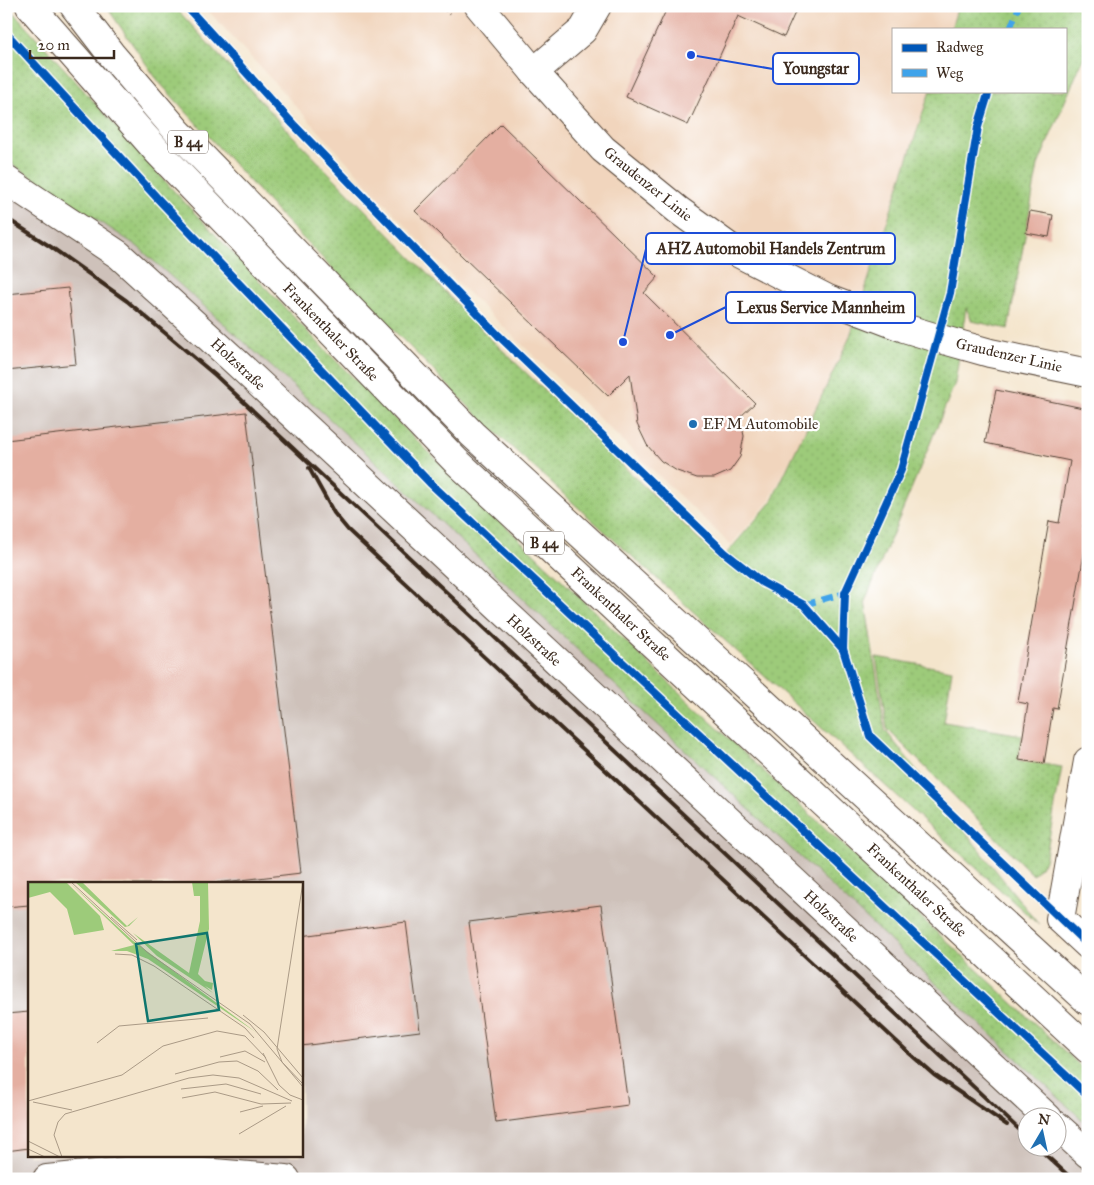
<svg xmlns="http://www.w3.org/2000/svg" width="1094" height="1185" viewBox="0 0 1094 1185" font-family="'IM FELL Great Primer',serif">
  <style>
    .built { fill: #f1d5bd }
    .industrial { fill: #cec1ba; fill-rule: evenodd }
    .grass { fill: url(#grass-dots); stroke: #6c7a4c }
    .building { fill: #e4afa1 }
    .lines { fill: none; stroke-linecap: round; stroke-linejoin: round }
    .minor-casing { stroke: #574638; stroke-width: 30 }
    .major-casing { stroke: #574638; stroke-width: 30 }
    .path { stroke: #574638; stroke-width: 3; stroke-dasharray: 1 4; stroke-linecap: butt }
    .minor { stroke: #fff; stroke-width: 28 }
    .major { stroke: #fff; stroke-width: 28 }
    .rail { stroke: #3b2a1e; stroke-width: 4 }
    .quiet { stroke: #3fa3ea; stroke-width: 6; stroke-dasharray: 12 6; stroke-linecap: butt }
    .cycleway-casing { stroke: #fff; stroke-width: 11 }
    .cycleway { stroke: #0057b8; stroke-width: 8 }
    .poi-dot { fill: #1f6fb2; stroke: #fff; stroke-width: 2 }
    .labels { text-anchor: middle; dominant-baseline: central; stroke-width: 4.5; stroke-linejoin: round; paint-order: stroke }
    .shield { fill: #fff; stroke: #766a62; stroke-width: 1 }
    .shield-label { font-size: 14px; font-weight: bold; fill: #3b2a1e }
    .street-label { font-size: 15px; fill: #3b2a1e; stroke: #fff }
    .poi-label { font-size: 15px; fill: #3b2a1e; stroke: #fff; text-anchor: start }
    .inset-road { fill: none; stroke: #aa9a86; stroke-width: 1 }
    .view { fill: #0f766e; fill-opacity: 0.15; stroke: #0f766e; stroke-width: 2.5 }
    .inset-edge { fill: none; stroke: #3b2a1e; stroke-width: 2.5 }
    .leader { fill: none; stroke: #1d4ed8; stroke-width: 2 }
    .callout-dot { fill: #1d4ed8; stroke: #fff; stroke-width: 2 }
    .callout { fill: #fff; stroke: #1d4ed8; stroke-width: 2 }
    .callout-label { font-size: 16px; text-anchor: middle; font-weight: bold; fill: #3b2a1e }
  </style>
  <defs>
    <pattern id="grass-dots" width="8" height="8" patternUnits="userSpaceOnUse" patternTransform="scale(1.25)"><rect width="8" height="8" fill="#9dcb7a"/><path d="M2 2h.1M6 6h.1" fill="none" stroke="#88ae69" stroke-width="1.8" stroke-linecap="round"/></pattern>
  </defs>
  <rect width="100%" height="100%" fill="#fff"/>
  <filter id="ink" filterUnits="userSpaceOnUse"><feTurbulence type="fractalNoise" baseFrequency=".02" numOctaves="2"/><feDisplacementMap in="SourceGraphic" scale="10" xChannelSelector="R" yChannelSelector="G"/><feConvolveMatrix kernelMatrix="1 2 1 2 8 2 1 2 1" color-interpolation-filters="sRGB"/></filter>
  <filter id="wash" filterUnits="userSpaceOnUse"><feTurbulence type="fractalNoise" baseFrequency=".0096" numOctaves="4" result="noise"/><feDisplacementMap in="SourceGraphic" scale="20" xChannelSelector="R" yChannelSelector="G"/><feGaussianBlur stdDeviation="1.12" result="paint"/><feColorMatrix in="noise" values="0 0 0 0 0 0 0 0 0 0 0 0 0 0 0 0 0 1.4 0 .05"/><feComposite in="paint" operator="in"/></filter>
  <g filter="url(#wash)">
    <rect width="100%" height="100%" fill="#f4e5cc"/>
    <path class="built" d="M204 6H958L951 29H893V91H930L849 339 800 441 769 501 731 545 461 286Z"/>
    <path class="industrial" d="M6 54 1088 1119V1179H6ZM29 884H301V1156H29ZM1026 1118H1056V1148H1026Z"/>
    <g class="grass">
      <path d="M6 6H8L174 191 325 350 446 469 666 680 1088 1073V1125L321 411 137 246 6 160Z"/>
      <path d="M106 6H174L287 130 492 340 721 560 771 502 849 339 930 91H1065V29H951L958 6H1088V47L1038 165 1008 329 972 321 966 308 955 383 865 601 885 730 1039 925 485 423 282 217 158 81Z"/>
      <path d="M876 657 952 670 944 722 1022 735 1018 760 1062 767 1045 861 1033 875 887 729Z"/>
    </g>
    <g id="blocks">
      <g class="building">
        <path d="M668 6H798L784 37 738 16 688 125 626 97Z"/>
        <path d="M501 124 658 277 644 293 755 403 740 417 744 436 740 457 730 471 714 478H697L677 471 661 461 647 445 637 424 630 374 608 396 415 211Z"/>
        <path d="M1030 211 1053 215 1049 237 1026 233Z"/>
        <path d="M68 288 76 364 6 371V294Z"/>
        <path d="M996 390 1088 409V500L1083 527 1088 528V531L1057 709 1053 708 1044 764 1019 760 1028 704 1018 702 1049 521 1059 523 1070 461 985 443Z"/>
        <path d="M246 412 301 873 207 884H29V905L6 907V440Z"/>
        <path d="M601 905 628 1105 496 1123 469 922Z"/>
        <path d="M406 922 420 1031 301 1046V936Z"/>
        <path d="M29 1012V1148L6 1151V1014Z"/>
      </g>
    </g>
  </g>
  <g filter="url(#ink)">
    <use href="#blocks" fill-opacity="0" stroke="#574638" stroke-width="1"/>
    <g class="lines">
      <defs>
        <g id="minor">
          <path d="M479 6 534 72 603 149 678 210 736 252 828 299 904 328 937 338 990 353 1088 373"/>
          <path d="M534 72 583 30 597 6"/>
          <path d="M6 180 119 255 237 363 1048 1118"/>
          <path d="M1088 761 1060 919 1088 945"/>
          <path d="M1056 1125 1088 1154"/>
          <path d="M47 1179 155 1168 286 1179"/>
        </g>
        <g id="major">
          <path d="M30 6 158 152 455 460 1088 1049"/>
          <path d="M74 6 111 54 178 132 472 434 1088 1001"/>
        </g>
      </defs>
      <use href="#minor" class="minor-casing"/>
      <use href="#major" class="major-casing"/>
      <path class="path" d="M443 6 452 18"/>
      <use href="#minor" class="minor"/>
      <use href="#major" class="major"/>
      <g class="rail">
        <path d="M6 218 51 247 127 301 215 375 1026 1136"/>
        <path d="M309 468 334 513 348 530 909 1053 934 1075 1007 1125"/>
        <path d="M1038 1148 1072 1179"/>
      </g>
      <g class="quiet">
        <path d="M1010 29 1019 6"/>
        <path d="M804 605 845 593"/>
      </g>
      <defs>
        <g id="cycleway">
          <path d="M186 6 293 124 498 335 725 553 763 583 804 605 843 649"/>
          <path d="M6 33 159 200 430 483 1088 1096"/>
          <path d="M989 91 978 127 950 293 901 470 845 593 843 649 870 736 1088 945"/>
        </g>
      </defs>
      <use href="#cycleway" class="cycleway-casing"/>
      <use href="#cycleway" class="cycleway"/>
    </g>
  </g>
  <circle class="poi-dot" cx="693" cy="424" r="5"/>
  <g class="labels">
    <g class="shield">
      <rect x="168" y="130.5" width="40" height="23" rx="4"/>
      <rect x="524" y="531.5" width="40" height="23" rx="4"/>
    </g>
    <g class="shield-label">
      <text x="188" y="142">B 44</text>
      <text x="544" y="543">B 44</text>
    </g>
    <g class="street-label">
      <text transform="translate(648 184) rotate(39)">Graudenzer Linie</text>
      <text transform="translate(331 332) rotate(46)">Frankenthaler Straße</text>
      <text transform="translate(1009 355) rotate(13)">Graudenzer Linie</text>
      <text transform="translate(238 364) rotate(43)">Holzstraße</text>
      <text transform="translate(621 614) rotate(43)">Frankenthaler Straße</text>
      <text transform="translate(534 640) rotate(43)">Holzstraße</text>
      <text transform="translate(917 890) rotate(43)">Frankenthaler Straße</text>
      <text transform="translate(831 916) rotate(43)">Holzstraße</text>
    </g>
    <g class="poi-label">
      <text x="703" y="424">EF M Automobile</text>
    </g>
  </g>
  <g transform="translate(28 882)">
    <rect width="275" height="275" fill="#f4e5cc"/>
    <path d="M0 0H38L72 34 76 48 46 53 39 27 22 10 0 16ZM41 0 104 58 229 151 120 77 99 69H83L106 63ZM47 0H54L99 44 110 35 101 44 97 45ZM164 0H180L181 47 170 92 177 99 185 101 184 108 177 104 185 111 129 74 105 51 161 91 172 39V14H166Z" fill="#9dcb7a"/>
    <path class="inset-road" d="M43 0 120 71 222 142 275 205M275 0 249 167 254 180 275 202M83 35 109 58M87 72 104 73 126 84 217 146 226 156M215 133 236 150 275 196M69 161 91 144 180 136M235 171 251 203 262 213 275 218M192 175 217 169 237 180M147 192 191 180 209 179 230 189 250 208M153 207 198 202 233 212M154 216 187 210 233 222 263 221M0 219 94 193 135 164 189 149 217 154 238 176M5 220 44 228M212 230 235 224M211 252 258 224M0 259 32 275M0 267 17 275M34 275 26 253 30 240 37 232 161 196 185 193 211 196 264 219"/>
    <path class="view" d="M179 51 191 128 120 139 108 62Z"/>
    <rect width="275" height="275" class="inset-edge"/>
  </g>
  <path class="leader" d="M691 55L773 69M623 342L646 249M670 335L726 307"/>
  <g class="callout-dot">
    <circle cx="691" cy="55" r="5"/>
    <circle cx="623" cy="342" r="5"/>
    <circle cx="670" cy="335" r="5"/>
  </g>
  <g class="callout">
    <rect x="773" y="53" width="86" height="31" rx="5"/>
    <rect x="646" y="233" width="249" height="31" rx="5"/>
    <rect x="726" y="292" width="189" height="31" rx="5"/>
  </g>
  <g class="callout-label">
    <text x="816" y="74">Youngstar</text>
    <text x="771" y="254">AHZ Automobil Handels Zentrum</text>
    <text x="821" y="313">Lexus Service Mannheim</text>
  </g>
  <rect width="1094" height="1185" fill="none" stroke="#fff" stroke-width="25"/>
  <rect x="892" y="28" width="175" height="65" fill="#ffffff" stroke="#b1aaa5"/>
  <rect x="902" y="44" width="25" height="8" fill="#0057b8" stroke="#b1aaa5"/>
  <text x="936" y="52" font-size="15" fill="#3b2a1e">Radweg</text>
  <rect x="902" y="69" width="25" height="8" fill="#3fa3ea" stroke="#b1aaa5"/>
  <text x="936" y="78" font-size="15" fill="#3b2a1e">Weg</text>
  <g transform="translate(1042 1132) rotate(9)"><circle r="24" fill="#ffffff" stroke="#b1aaa5"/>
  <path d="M0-4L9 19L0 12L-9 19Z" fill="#1f6fb2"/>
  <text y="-8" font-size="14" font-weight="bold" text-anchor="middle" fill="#3b2a1e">N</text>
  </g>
  <path d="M30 50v8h84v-8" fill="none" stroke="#3b2a1e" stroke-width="2.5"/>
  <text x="38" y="50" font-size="15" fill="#3b2a1e" stroke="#ffffff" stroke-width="4" paint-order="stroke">20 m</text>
</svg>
